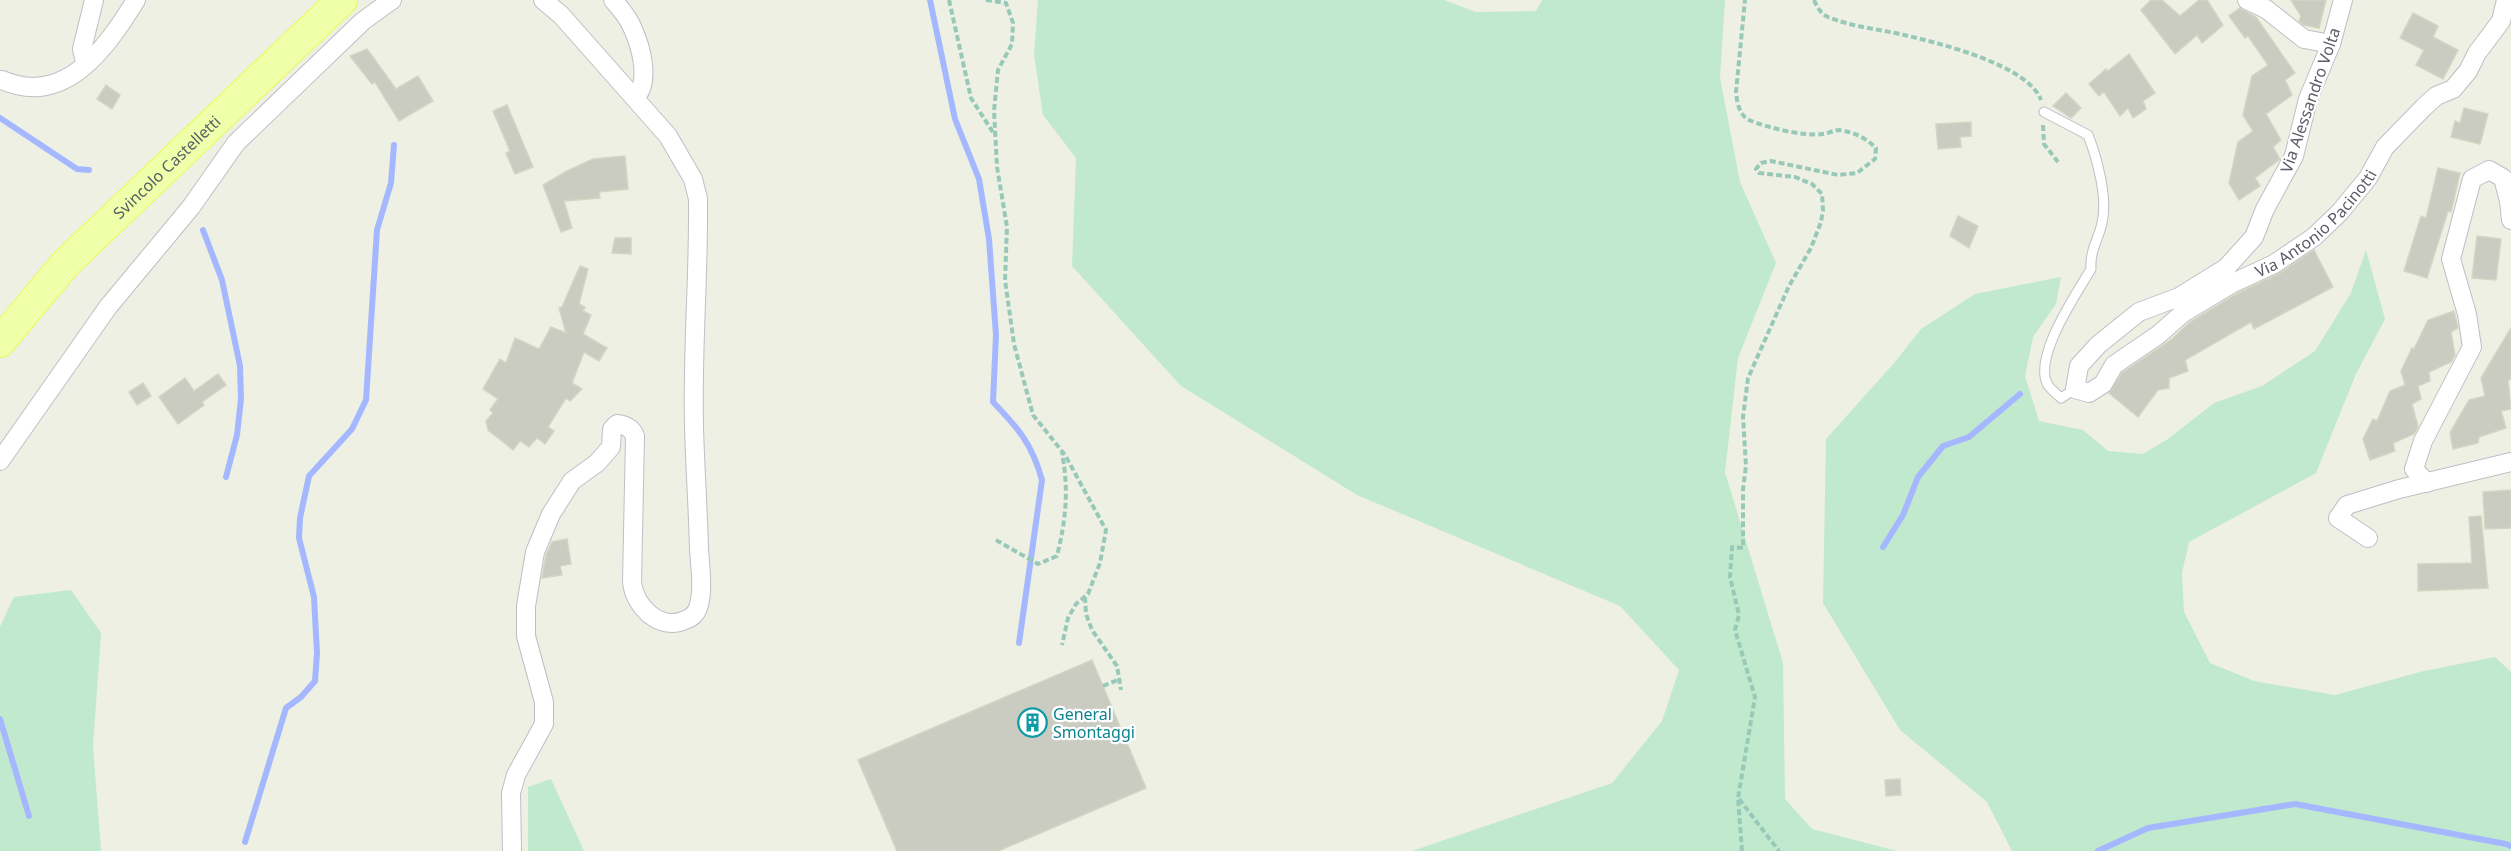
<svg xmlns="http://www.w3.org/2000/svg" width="2511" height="851" viewBox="0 0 2511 851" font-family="'Noto Sans',sans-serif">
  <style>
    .green { fill: #c0e9ce }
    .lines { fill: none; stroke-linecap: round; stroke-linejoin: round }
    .stream { stroke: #a5b8ff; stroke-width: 6 }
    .building { fill: #cacbc1; stroke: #d4d5c2; stroke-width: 1.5 }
    .lane-casing { stroke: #bebfc6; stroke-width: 11 }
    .street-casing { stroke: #bebfc6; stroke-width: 20 }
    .primary-casing { stroke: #eefa54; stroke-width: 32 }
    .path { stroke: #98c9b8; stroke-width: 4; stroke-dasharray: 6 3; stroke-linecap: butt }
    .lane { stroke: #fff; stroke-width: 9 }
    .street { stroke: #fff; stroke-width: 18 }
    .primary { stroke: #efffaa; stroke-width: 30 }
    .labels { text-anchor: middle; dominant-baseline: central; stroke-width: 4.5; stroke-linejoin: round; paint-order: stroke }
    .street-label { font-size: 16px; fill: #5c5d66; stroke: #fff }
    .culture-label { font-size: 16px; fill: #0d838f; stroke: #fff; text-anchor: start }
  </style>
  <rect width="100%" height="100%" fill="#eef0e4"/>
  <g class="green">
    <path d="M1038 0H1444L1476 12 1536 11 1542 0H1725L1720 78 1740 182 1776 263 1738 358 1725 472 1783 663 1785 799 1812 829 1897 851H1412L1612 783 1662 721 1679 670 1620 606 1357 495 1181 386 1072 266 1076 158 1043 115 1034 55Z"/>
    <path d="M2366 250 2385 319 2356 374 2316 473 2189 542 2182 573 2184 612 2210 663 2254 681 2335 695 2424 671 2495 657 2511 672V851H2012L1987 802 1900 730 1823 603 1826 439 1895 362 1921 329 1975 294 2061 277 2056 304 2033 337 2025 376 2039 421 2083 430 2108 451 2143 454 2168 439 2214 403 2262 386 2315 351 2351 293Z"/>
    <path d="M71 590 101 633 93 746 101 851H0V627L14 597Z"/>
    <path d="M551 779 584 851H528V787Z"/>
  </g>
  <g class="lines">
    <g class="stream">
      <path d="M930 0 955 119 979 179 989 239 996 335 993 402C1019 429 1032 444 1042 480L1019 643"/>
      <path d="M0 118 77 169 89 170"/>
      <path d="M203 230 222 280 240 366 241 399 237 435 226 477"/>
      <path d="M1883 547 1903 515 1918 477 1943 446 1969 437 2020 394"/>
      <path d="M0 719 29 816"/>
      <path d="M245 842 286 708 301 697 315 681 317 653 314 597 299 538 300 518 309 476 352 429 366 400 377 230 391 183 394 145"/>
      <path d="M2098 851 2148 828 2295 804 2506 844 2511 846"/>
    </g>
  </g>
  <g class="building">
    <path d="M2151 0H2162L2180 16 2199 0H2207L2223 25 2202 43 2197 35 2175 54 2141 10Z"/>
    <path d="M2291 0H2326L2319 28 2304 25 2299 21 2301 16Z"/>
    <path d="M2240 8 2256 17 2295 73 2285 80 2292 95 2266 114 2281 140 2273 147 2280 159 2255 178 2260 186 2239 200 2229 183 2238 142 2253 131 2243 115 2252 76 2268 65 2248 36 2245 38 2229 16Z"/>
    <path d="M2413 13 2438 26 2433 37 2458 50 2443 79 2416 65 2424 50 2400 38Z"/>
    <path d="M367 49 396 89 418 76 433 101 399 121 375 82 372 84 350 56Z"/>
    <path d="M2129 54 2155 93 2143 101 2146 109 2133 118 2128 108 2120 116 2104 92 2099 96 2089 84 2106 69 2108 71Z"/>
    <path d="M106 85 120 95 112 109 97 99Z"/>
    <path d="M2066 93 2081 108 2071 118 2053 106Z"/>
    <path d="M507 105 533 167 515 174 506 153 510 151 493 111Z"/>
    <path d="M2464 108 2488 114 2480 144 2451 137 2455 121 2460 123Z"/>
    <path d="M1971 122V136L1960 137 1961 147 1938 149 1936 124Z"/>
    <path d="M625 156 628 189 599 192 600 198 564 201 572 228 561 232 543 185 567 171 593 159Z"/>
    <path d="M2438 168 2460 173 2451 212 2448 211 2427 278 2404 271 2421 216 2426 218Z"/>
    <path d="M1958 216 1978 226 1969 248 1950 236Z"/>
    <path d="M2477 236 2501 239 2496 280 2472 278Z"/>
    <path d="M615 238H631V254L612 253Z"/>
    <path d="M2314 250 2333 287 2254 329 2251 322 2185 360 2188 371 2169 378V388L2158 390 2138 417 2109 393 2122 373 2172 339 2190 322 2238 293 2280 273Z"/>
    <path d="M580 266 588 269 579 304 585 307 583 311 591 315 583 334 607 348 599 361 584 352 572 383 582 389 570 401 566 398 548 427 554 431 545 444 537 438 529 447 520 441 513 450 488 430 486 421 493 413 490 410 498 399 483 389 500 359 506 363 515 338 539 349 551 327 566 333 559 308 562 307Z"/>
    <path d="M2454 311 2458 328 2451 332 2455 355 2451 362 2429 372 2430 381 2418 386 2421 399 2412 404 2418 427 2414 434 2393 443 2395 451 2370 460 2363 439 2373 419 2377 421 2390 391 2405 385 2401 371 2412 348 2414 349 2428 320Z"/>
    <path d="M2511 328V379L2508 380 2511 409 2501 411 2506 428 2479 437 2478 443 2453 449 2450 433 2469 400 2485 396 2481 378Z"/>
    <path d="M218 374 226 385 202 402 204 405 178 424 159 397 185 378 194 391Z"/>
    <path d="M143 383 151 396 137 405 129 392Z"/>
    <path d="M2511 490V528L2485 529 2483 492Z"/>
    <path d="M2481 516 2488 588 2418 591V564L2472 563 2469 517Z"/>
    <path d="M567 539 571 564 560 566 562 575 542 578 546 555 552 542Z"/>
    <path d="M1092 660 1146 788 998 851H897L858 760Z"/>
    <path d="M1900 779 1901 795 1886 796 1885 780Z"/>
  </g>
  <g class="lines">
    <defs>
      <path id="lane" d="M2044 112 2088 135C2097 158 2108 198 2102 223 2098 241 2090 249 2091 269 2077 293 2032 358 2048 385 2051 390 2057 394 2061 398L2075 389"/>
      <g id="street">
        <path d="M613 0C620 8 628 17 632 27 641 46 651 82 635 98"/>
        <path d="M2247 0 2266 9 2304 39 2331 44"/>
        <path id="s1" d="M2343 0 2331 44 2308 99 2294 156 2265 209 2254 237 2226 268 2179 297 2139 312 2098 345 2079 366 2075 389 2089 393 2103 384 2114 365 2158 335 2183 313 2233 283 2274 264 2314 237 2340 212 2368 178 2385 147 2424 107 2436 96 2453 89 2468 71 2477 53 2501 21 2506 0"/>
        <path d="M89 62 84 58 82 49 94 0"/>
        <path d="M2 80C65 108 107 47 136 0"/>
        <path d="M0 461 108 307 191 207 236 143 363 21 392 0"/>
        <path d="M2427 483 2414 469 2423 441 2472 347 2467 314 2451 259 2472 179 2489 170 2503 178 2509 201 2511 220"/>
        <path d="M2368 538 2338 518 2347 505 2399 489 2511 462"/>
        <path d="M512 851 511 793 516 775 544 724V702L526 636V606L535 552 551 514 572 481 597 463 611 447 612 429 617 424C625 425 632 428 635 436L632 582C634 606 660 632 685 620 691 618 696 614 698 608 704 591 700 567 699 549 698 508 695 467 694 426 692 351 699 275 698 199L693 179 668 136 561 15 543 0"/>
      </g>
      <g id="primary">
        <path id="s2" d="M0 342 66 263 342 0"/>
      </g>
    </defs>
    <use href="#lane" class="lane-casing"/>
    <use href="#street" class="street-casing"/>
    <use href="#primary" class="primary-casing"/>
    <g class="path">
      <path d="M949 0 971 98 994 134"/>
      <path d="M986 0 1006 3 1013 23 1012 44 998 70 994 111 997 167 1007 227 1005 280 1014 344 1033 415 1065 455 1106 530 1100 563 1088 594 1076 604 1068 618 1062 645"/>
      <path d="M1814 0C1817 7 1821 14 1828 17 1852 27 1879 29 1904 35 1939 43 2028 65 2041 100"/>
      <path d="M2043 125 2044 144 2058 162"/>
      <path d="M996 540 1038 564 1057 556C1066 519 1069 491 1062 453"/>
      <path d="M1085 597 1086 614 1092 630 1117 666 1121 690"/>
      <path d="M1103 686 1120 679"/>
      <path d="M1739 799 1779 851"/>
      <path d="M1742 851 1738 798 1755 697 1735 630 1739 615 1730 577 1732 547 1743 548V489L1746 466 1743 417 1748 378 1789 286 1811 248 1821 222 1823 210 1822 194 1812 184 1795 177 1759 173 1756 169 1761 163 1771 161 1838 175 1857 173 1875 159 1876 148C1866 138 1854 132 1839 130 1833 130 1828 134 1822 134 1805 137 1765 127 1749 120 1739 115 1737 102 1736 92L1745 0"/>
    </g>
    <use href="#lane" class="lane"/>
    <use href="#street" class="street"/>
    <use href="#primary" class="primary"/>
  </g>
  <defs>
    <symbol id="building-ring" viewBox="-11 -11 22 22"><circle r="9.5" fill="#fff" stroke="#0f9aa8" stroke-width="1.5"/><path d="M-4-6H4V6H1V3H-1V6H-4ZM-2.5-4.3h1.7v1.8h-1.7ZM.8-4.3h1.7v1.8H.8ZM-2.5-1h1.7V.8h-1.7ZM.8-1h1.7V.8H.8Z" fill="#0f9aa8"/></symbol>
  </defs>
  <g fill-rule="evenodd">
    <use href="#building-ring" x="1016" y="706" width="33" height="33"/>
  </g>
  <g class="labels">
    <g class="street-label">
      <text transform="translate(2310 100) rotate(-71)">Via Alessandro Volta</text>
      <text stroke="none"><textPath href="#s2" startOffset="242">Svincolo Castelletti</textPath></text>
      <text stroke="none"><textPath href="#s1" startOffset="800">Via Antonio Pacinotti</textPath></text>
    </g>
    <g class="culture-label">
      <text x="1053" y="714">General<tspan x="1053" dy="18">Smontaggi</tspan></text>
    </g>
  </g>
</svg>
